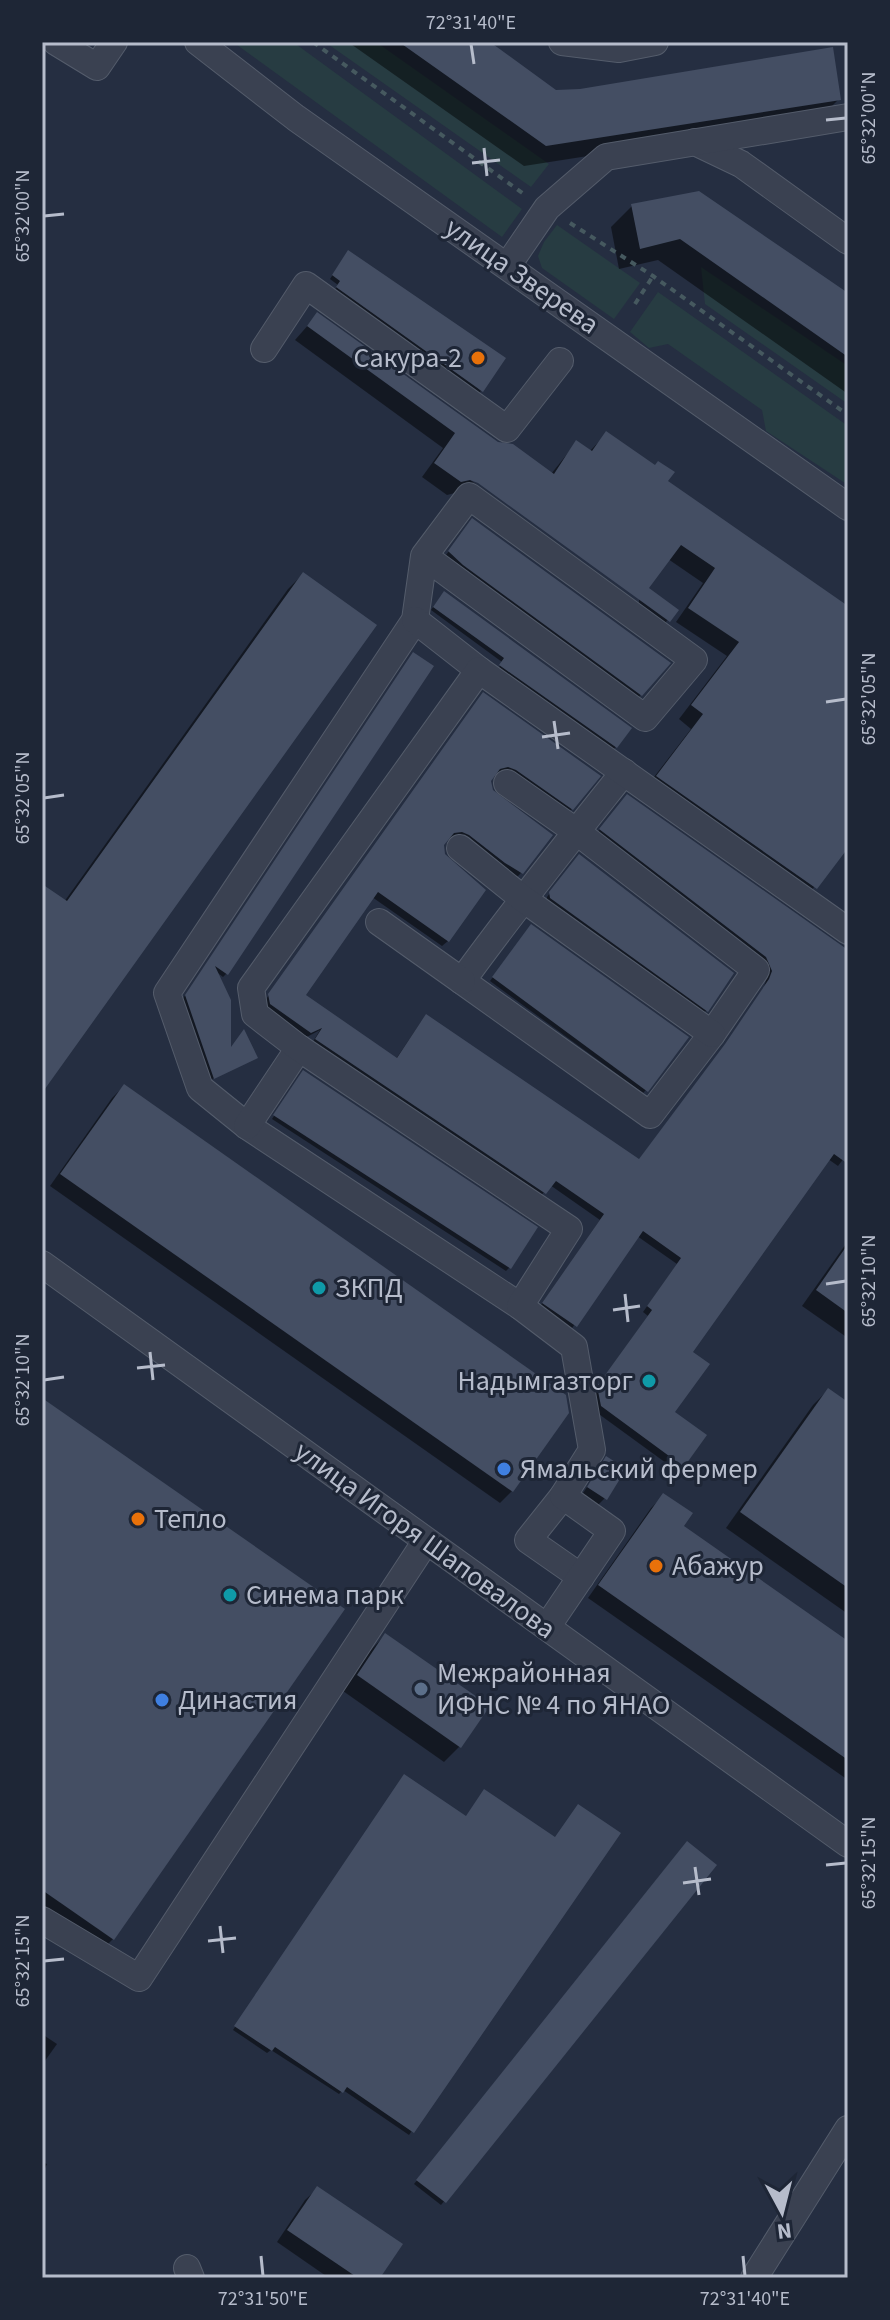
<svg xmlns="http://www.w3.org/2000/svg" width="890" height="2320" viewBox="0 0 890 2320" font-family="'Source Sans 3',sans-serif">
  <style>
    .green { fill: #273c42 }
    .shadow { fill: #0007; fill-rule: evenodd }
    .building { fill: #444e63 }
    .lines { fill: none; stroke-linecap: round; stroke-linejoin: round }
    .minor-casing { stroke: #545c6b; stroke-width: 28 }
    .path { stroke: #46595f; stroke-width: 4; stroke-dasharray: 6 6; stroke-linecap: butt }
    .minor { stroke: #3a4151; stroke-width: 26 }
    .ticks { fill: none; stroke: #b6bccb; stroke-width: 3 }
    .food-dot { fill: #e8710a; stroke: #1e2636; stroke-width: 3 }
    .culture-dot { fill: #0f9aa8; stroke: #1e2636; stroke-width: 3 }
    .shop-dot { fill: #3f7fe0; stroke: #1e2636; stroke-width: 3 }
    .service-dot { fill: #5c6f8a; stroke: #1e2636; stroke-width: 3 }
    .labels { text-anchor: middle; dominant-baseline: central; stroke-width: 6; stroke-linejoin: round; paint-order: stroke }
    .street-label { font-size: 28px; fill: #b6bccb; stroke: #1e2636 }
    .poi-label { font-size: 28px; fill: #b6bccb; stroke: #1e2636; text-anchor: start }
    .neatline { fill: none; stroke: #b6bccb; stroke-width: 3 }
    .ticks-label { font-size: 20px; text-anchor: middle; fill: #b6bccb }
  </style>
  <rect width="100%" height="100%" fill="#252e41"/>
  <g class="green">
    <path d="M233 42H293L522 209 502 237Z"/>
    <path d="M325 42H376L549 164 531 187Z"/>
    <path d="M557 225 640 283 614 319 542 268 538 256 544 242Z"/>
    <path d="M701 267 848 366V404L705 304Z"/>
    <path d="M658 292 848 426V485L766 431 762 410 668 344 649 348 630 332Z"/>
  </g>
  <g class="shadow">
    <path d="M348 42H485L555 92 839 99 818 120 524 166Z"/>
    <path d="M632 206 848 296V394L658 260 619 269 611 227Z"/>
    <path d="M345 256 481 391 478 394 334 291 338 285 330 279Z"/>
    <path d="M317 315 497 444 551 474 576 443 589 452 607 433 665 482 848 607V845L802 902 644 790 691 729 679 719 727 656 676 622 703 583 668 559 646 588 676 610 655 635 455 493 447 495 422 477 443 448 295 340ZM472 476 639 598V603L469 479Z"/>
    <path d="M469 524 668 663 638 698 446 555Z"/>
    <path d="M303 574 42 1089V887L64 902 288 589Z"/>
    <path d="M441 596 616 747 612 750 498 669 502 662 431 610Z"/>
    <path d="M410 658 226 974 223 977 215 971 229 1051 256 1058 210 1080 182 1000Z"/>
    <path d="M478 700 572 809 566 814 501 772 494 773 489 780 521 873 516 878 455 837 447 838 442 844 448 941 442 946 372 897 303 996 396 1059 421 1022 638 1161 720 1052 764 987 767 977 761 963 595 835 622 802 848 954V1153L838 1166 828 1159 691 1352 672 1412 683 1465 677 1471 596 1412 592 1393 648 1316 643 1312 677 1264 637 1236 570 1331 538 1309 600 1220 550 1185 539 1198 311 1045 320 1030 305 1038 265 1010 264 1002Z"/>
    <path d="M576 860 707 1010 703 1013 547 902V897Z"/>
    <path d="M528 930 646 1090 643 1093 490 981Z"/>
    <path d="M300 1076 535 1228 509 1268 506 1271 272 1119Z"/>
    <path d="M124 1086 512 1491 500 1503 50 1186 112 1098Z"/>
    <path d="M848 1241V1333L845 1336 802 1306Z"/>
    <path d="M828 1390 848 1404V1614L726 1528 813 1405Z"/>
    <path d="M42 1400 113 1939 98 1954 42 1915Z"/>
    <path d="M606 1459 605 1498 597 1506 581 1496Z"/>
    <path d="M663 1496 681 1527 848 1644V1780L588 1598 651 1508Z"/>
    <path d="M385 1635 460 1746 444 1762 343 1691 370 1651Z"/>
    <path d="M401 1780 465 1818 554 1839 618 1833 409 2135 343 2090 339 2094 271 2050 267 2053 233 2030Z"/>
    <path d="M684 1847 714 1865 441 2205 414 2184Z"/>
    <path d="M42 2034 57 2044 42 2065Z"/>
    <path d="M42 2162 47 2164 42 2175Z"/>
    <path d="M317 2189 377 2278H329L277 2242 305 2200Z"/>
  </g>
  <g class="building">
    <path d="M399 42H490L556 90 580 89 833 47 841 100 546 146Z"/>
    <path d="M699 191 848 293V357L680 239 640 249 631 204Z"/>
    <path d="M348 250 506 358 483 392 336 287 340 281 332 275Z"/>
    <path d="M317 312 498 442 513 444 554 474 576 440 592 451 606 431 655 465 658 461 675 472 668 481 848 606V848L817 889 656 776 703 714 691 705 739 642 688 608 715 568 681 545 649 588 679 610 670 622 478 483 470 480 461 482 434 463 455 433 307 326Z"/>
    <path d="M472 518 671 663 642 696 463 565 448 551Z"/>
    <path d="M303 572 377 625 42 1093V884L67 901Z"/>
    <path d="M444 591 632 728 617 748 499 665 504 658 433 607Z"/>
    <path d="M413 652 434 666 228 975 215 966 231 1000V1047L244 1029 258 1058 214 1079 185 995Z"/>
    <path d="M483 692 601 776 573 810 516 770 508 767 500 769 491 781 493 790 553 835 523 874 505 863 469 835 462 832 454 833 444 845 445 854 486 890 449 942 378 892 306 995 397 1058 426 1014 639 1159 725 1044 769 979 772 971 766 957 599 829 627 794 848 950V1164L834 1154 693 1352 710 1364 675 1412 707 1435 684 1467 601 1406 597 1386 652 1310 647 1306 681 1258 643 1231 577 1327 542 1303 604 1214 556 1181 546 1194 315 1039 322 1028 311 1033 270 1004 268 994Z"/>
    <path d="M579 854 734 973 708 1012 550 898 549 892Z"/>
    <path d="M531 924 689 1037 648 1092 492 977Z"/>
    <path d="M303 1070 538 1227 511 1269 273 1115Z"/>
    <path d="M124 1084 566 1395 569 1413 513 1492 60 1174Z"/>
    <path d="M848 1244V1313L816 1290Z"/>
    <path d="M828 1388 848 1402V1588L740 1512Z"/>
    <path d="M42 1398 345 1609 114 1940 42 1890Z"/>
    <path d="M606 1456 626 1469 607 1500 587 1487Z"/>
    <path d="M663 1493 693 1513 684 1526 848 1641V1760L598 1585Z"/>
    <path d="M385 1633 490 1706 461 1748 357 1675Z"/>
    <path d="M404 1774 466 1816 484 1789 555 1837 578 1804 621 1833 414 2133 347 2087 343 2093 275 2047 272 2051 234 2026Z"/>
    <path d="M687 1841 717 1865 446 2203 416 2180Z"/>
    <path d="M317 2186 403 2244 380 2278H358L287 2230Z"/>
  </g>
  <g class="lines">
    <defs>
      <g id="minor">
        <path d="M56 42 97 67 114 42"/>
        <path d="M198 42 296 118 848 507"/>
        <path d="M562 42 619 49 655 42"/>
        <path d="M695 142 741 164 848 241"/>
        <path d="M508 265 547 208 606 157 848 117"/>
        <path d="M264 349 306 285 507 429 560 361"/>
        <path d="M424 556 469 496 694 660 645 718 424 556 415 620 167 993 200 1088 247 1126 520 1306"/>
        <path d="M415 620 479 670"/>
        <path d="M507 783 577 832 756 970 712 1034 650 1115 462 981C514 909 569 841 624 772"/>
        <path d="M460 848 522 898 712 1034"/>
        <path d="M379 922 462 981"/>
        <path d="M247 1126 299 1048"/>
        <path d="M42 1264 848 1844"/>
        <path d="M563 1496 528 1540 581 1577"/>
        <path d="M547 1627 612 1531 563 1496 592 1450 574 1347 520 1306 569 1229 299 1048 255 1014 251 988 479 670 848 931"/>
        <path d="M42 1920 139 1978 426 1541"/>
        <path d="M187 2268 191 2278"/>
        <path d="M754 2278 848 2129"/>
      </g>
    </defs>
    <use href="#minor" class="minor-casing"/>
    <g class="path">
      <path d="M313 42 525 195"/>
      <path d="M570 223 653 276 848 415"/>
      <path d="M635 304 653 276"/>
    </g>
    <use href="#minor" class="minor"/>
  </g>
  <path class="ticks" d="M471 44 474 64M826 120 846 118M484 148 487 176M472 163 500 160M44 216 64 214M826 702 846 699M554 721 558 749M542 737 570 733M44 798 64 795M826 1284 846 1281M625 1294 628 1322M613 1310 640 1306M150 1352 153 1380M137 1368 165 1365M44 1380 64 1377M826 1865 846 1863M695 1867 699 1895M683 1883 711 1879M220 1926 223 1953M208 1941 236 1938M44 1961 64 1959M261 2256 263 2276M743 2256 745 2276"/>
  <g class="food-dot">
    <circle cx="478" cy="358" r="8"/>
    <circle cx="138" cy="1519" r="8"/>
    <circle cx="656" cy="1566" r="8"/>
  </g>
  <g class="culture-dot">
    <circle cx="319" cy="1288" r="8"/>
    <circle cx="649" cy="1381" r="8"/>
    <circle cx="230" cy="1595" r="8"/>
  </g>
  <g class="shop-dot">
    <circle cx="504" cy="1469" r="8"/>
    <circle cx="162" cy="1700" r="8"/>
  </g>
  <circle class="service-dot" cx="421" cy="1689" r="8"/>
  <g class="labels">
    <g class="street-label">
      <text transform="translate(522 276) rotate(35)">улица Зверева</text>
      <text transform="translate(425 1540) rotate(36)">улица Игоря Шаповалова</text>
    </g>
    <g class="poi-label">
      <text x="462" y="358" text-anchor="end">Сакура-2</text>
      <text x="335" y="1288">ЗКПД</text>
      <text x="633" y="1381" text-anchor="end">Надымгазторг</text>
      <text x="520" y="1469">Ямальский фермер</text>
      <text x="154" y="1519">Тепло</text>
      <text x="672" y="1566">Абажур</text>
      <text x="246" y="1595">Синема парк</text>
      <text x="437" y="1673">Межрайонная<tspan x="437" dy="32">ИФНС № 4 по ЯНАО</tspan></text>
      <text x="178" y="1700">Династия</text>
    </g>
  </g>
  <rect width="890" height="2320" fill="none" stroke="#1e2636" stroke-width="88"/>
  <g transform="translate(782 2212) rotate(173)" stroke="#1e2636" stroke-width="6" paint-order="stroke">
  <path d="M0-6L14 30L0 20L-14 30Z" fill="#b6bccb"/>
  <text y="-12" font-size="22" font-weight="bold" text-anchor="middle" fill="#b6bccb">N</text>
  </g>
  <rect x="44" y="44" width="802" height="2232" class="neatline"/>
  <g class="ticks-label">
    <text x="471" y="29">72°31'40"E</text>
    <text transform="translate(868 118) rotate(-90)" y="7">65°32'00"N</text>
    <text transform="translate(22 216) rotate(-90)" y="7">65°32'00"N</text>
    <text transform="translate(868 699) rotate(-90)" y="7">65°32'05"N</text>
    <text transform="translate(22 798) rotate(-90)" y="7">65°32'05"N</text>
    <text transform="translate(868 1281) rotate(-90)" y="7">65°32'10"N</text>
    <text transform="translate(22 1380) rotate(-90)" y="7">65°32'10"N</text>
    <text transform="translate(868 1863) rotate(-90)" y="7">65°32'15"N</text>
    <text transform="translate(22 1961) rotate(-90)" y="7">65°32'15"N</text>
    <text x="263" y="2305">72°31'50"E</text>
    <text x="745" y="2305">72°31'40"E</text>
  </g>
</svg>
